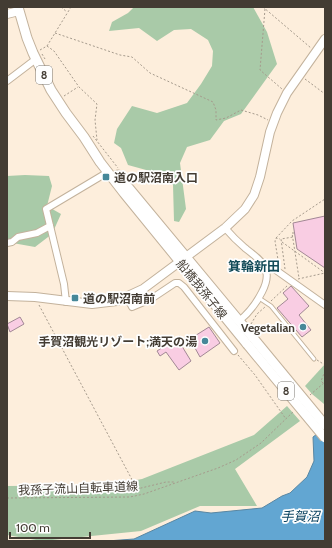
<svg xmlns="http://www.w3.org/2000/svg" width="332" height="548" viewBox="0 0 332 548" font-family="Cabin,'Noto Sans JP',sans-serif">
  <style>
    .green { fill: #a9caa8 }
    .water { fill: #62a6d2; stroke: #5986a2 }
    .building { fill: #f9cde3; stroke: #a28895 }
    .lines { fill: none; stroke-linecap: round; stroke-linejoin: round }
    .lane-casing { stroke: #c3b29c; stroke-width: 5 }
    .street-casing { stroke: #c3b29c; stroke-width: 8 }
    .secondary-casing { stroke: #c3b29c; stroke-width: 10 }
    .primary-casing { stroke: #c3b29c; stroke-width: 11 }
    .path { stroke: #a59a8c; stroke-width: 1; stroke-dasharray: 2 2; stroke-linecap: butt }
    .lane { stroke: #fff; stroke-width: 3 }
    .street { stroke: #fff; stroke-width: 6 }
    .secondary { stroke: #fff; stroke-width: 8 }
    .primary { stroke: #fff; stroke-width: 9 }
    .primary-bridge-casing { stroke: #c3b29c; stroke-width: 11; stroke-linecap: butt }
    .primary-bridge { stroke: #fff; stroke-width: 9 }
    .poi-dot { fill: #468899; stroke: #fefefe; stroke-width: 1.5 }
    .labels { text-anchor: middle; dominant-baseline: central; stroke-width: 3.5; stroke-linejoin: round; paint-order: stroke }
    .shield { fill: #fefefe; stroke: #7b7670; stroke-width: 1 }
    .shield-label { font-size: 11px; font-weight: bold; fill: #433c33 }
    .poi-label { font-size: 12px; font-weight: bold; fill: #433c33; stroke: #fefefe; text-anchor: start }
    .street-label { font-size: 12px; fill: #433c33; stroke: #fefefe }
    .neighbourhood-label { font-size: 13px; font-weight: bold; fill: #124a57; stroke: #fefefe }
    .water-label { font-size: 13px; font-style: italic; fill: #0b4361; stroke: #fefefe }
  </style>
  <rect width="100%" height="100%" fill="#fdeedc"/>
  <g class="green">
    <path d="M134 7H253L267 32 277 64 241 114 224 121 210 140 187 147 180 163 186 209 179 222 174 221 173 185 157 173 128 165 121 148 114 143 117 129 132 106 157 113 187 103 201 84 212 66 213 51 208 40 191 29 174 30 157 41 139 28 109 31 112 22 128 13Z"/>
    <path d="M25 175 49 176 52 186 47 206 61 214 52 234 35 247 7 242V176Z"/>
    <path d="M325 364V403L324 404 312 394 305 386Z"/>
    <path d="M287 406 300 421 235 469 257 506H200L141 531 42 541 7 535V486L110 485 142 479 254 435Z"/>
  </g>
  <path class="water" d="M325 428V541H107L134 539 195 511 211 513 262 508 282 496 290 493 307 477 314 461 313 437Z"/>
  <g class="building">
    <path d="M325 216V268L297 249 293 223Z"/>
    <path d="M291 286 309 306 299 315 311 330 302 337 277 308 288 299 283 293Z"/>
    <path d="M20 317 24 324 10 332 7 324Z"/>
    <path d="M209 327 220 343 200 357 190 339Z"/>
    <path d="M180 336 183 341 180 343 191 361 179 370 166 352 160 356 157 351Z"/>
  </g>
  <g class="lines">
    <defs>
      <path id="lane" d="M259 298 271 306 314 359"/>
      <g id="street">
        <path d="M7 81 36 59"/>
        <path d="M225 228C231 235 238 242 245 248 262 261 274 269 262 292 256 304 249 313 239 321"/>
        <path d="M7 243 12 242 18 237 37 233 50 226"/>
        <path d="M265 267 273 268 325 305"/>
        <path d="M127 297 132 307 151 299 175 283H179L184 287 234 351"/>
        <path d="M66 302 64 284 46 209 108 172"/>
      </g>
      <g id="secondary">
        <path d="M7 14 19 11"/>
        <path d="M7 296 35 297 92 304 117 301 143 289 225 228 245 209 254 195 260 177 270 132 277 113 287 93 325 39"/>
      </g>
      <g id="primary">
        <path d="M18 7 27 38 33 53 51 90 66 113 84 137 100 162 124 193 247 344"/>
        <path d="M118 175 254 339"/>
      </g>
    </defs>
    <use href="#lane" class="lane-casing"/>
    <use href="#street" class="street-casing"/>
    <use href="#secondary" class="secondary-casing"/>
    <use href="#primary" class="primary-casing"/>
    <g class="path">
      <path d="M61 7 67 12"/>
      <path d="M263 7 311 48"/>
      <path d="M265 9 260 70 282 89"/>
      <path d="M55 33 120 55 132 57 150 73 213 102 216 110V120L226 118 241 110 258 115 268 120"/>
      <path d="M47 46 54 51 79 87 97 104 95 120 97 140"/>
      <path d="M40 50 47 46 71 7"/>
      <path d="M42 54 45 59"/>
      <path d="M305 79 325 94"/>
      <path d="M64 96 78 87"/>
      <path d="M93 136 118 168"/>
      <path d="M294 233H292L299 278"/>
      <path d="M276 238 292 221 325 199"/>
      <path d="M282 242 325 273"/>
      <path d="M279 266 275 241 276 238 280 239"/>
      <path d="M285 269 281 239 293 237"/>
      <path d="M298 279 325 273"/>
      <path d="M271 301 288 285"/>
      <path d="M39 305 137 489 166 482H175"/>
      <path d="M251 324 257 314 265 307"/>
      <path d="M238 355 255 375 286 419"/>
      <path d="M317 360 325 365"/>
      <path d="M323 383 321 381 325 371"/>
      <path d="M310 395 325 382"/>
      <path d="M7 498 130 497 144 494 218 468 236 460 261 443 294 411"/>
    </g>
    <use href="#lane" class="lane"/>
    <use href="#street" class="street"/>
    <use href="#secondary" class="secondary"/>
    <use href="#primary" class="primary"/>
    <defs>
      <g id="primary-bridge">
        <path d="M254 339 325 425"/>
        <path d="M247 344 325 438"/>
      </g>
    </defs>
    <use href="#primary-bridge" class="primary-bridge-casing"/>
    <use href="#primary-bridge" class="primary-bridge"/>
  </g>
  <g class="poi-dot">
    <rect x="102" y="173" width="8" height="8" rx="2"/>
    <rect x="71" y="294" width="8" height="8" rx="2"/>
    <circle cx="303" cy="327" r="4"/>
    <circle cx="205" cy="341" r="4"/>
  </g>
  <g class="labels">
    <g class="shield">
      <rect x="36" y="66" width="16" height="18" rx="3"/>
      <rect x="278" y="382" width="16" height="18" rx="3"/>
    </g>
    <g class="shield-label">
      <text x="44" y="75">8</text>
      <text x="286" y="391">8</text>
    </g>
    <g class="poi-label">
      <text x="114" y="177">道の駅沼南入口</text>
      <text x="83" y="298">道の駅沼南前</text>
      <text x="295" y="327" text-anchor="end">Vegetalian</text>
      <text x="197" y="341" text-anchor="end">手賀沼観光リゾート;満天の湯</text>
    </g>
    <g class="street-label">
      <text transform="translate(202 289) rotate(51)">船橋我孫子線</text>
      <text transform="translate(78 488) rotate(-2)">我孫子流山自転車道線</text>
    </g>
    <g class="neighbourhood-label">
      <text x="254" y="266">箕輪新田</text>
    </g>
    <g class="water-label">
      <text x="300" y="516">手賀沼</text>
    </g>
  </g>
  <rect width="332" height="548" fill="none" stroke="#433c33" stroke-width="16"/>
  <path d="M10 532v6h80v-6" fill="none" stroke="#433c33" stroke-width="2"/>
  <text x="16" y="532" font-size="12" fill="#433c33" stroke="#fefefe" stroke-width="3" paint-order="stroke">100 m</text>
</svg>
